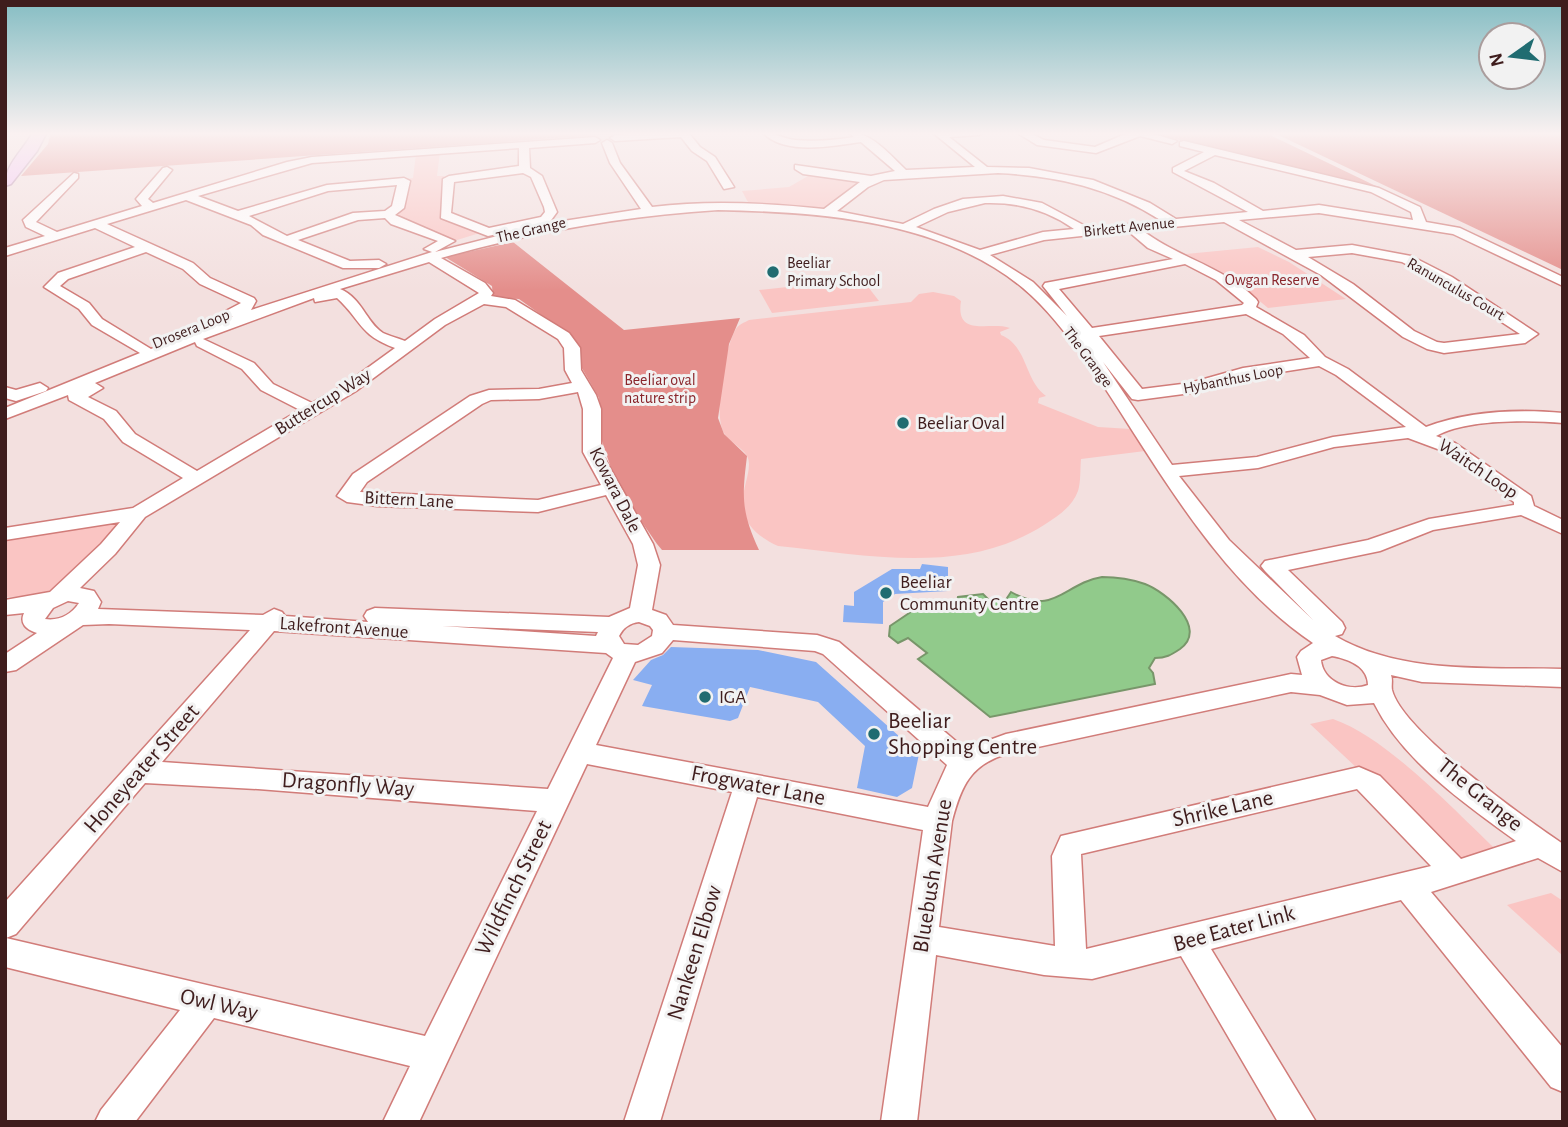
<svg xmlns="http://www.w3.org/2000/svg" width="1568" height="1127" viewBox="0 0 1568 1127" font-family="'Alegreya Sans',sans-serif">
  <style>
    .green { fill: #fac5c3 }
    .forest { fill: #e48e8b }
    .water { fill: #91ca8b; stroke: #78966a; stroke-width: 2 }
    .building { fill: #89aef1 }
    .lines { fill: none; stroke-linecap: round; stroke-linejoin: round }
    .minor-casing { stroke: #d17c79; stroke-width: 3 }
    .highway-casing { stroke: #b387ab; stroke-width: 3 }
    .minor { fill: #fff; fill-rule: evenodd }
    .highway { fill: #f1c0f8; fill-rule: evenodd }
    .poi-dot { fill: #206c71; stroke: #f2f2f2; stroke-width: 2.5 }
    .labels { text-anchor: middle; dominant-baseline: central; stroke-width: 6; stroke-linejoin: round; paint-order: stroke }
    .far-street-label { font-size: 16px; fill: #3f1d1d; stroke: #f2f2f2 }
    .far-poi-label { font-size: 16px; fill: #3f1d1d; stroke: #f2f2f2; text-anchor: start }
    .far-park-label { font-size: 16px; fill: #89252b; stroke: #f2f2f2 }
    .street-label { font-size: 19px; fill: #3f1d1d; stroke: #f2f2f2 }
    .poi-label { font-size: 19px; fill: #3f1d1d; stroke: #f2f2f2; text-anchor: start }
    .near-poi-label { font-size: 23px; fill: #3f1d1d; stroke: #f2f2f2; text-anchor: start }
    .near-street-label { font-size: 23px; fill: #3f1d1d; stroke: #f2f2f2 }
  </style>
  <rect width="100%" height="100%" fill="#f3e0df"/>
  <g class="green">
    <path d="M440 152 437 176H444L442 211 445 218 483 232 457 240 408 224 393 214 406 179 413 178 416 154Z"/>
    <path d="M808 176 860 181 826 208 749 204 742 191 789 187Z"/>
    <path d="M1258 247 1289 262 1346 299 1268 308 1228 275 1186 254Z"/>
    <path d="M862 279 879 301 772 313 759 290Z"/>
    <path d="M933 292 954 296 961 301C955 338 990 321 1010 328L1000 332 1001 335C1028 346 1024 380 1046 396L1039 398 1038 403 1098 427 1131 429 1145 451 1081 459C1080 469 1081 482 1078 491 1072 507 1058 516 1044 525 964 576 867 555 778 546 748 532 737 515 746 482 748 474 751 463 747 456 742 447 729 442 724 433 713 415 725 346 736 329 739 324 744 323 749 320L911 302 919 294Z"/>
    <path d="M116 522 120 526 119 535 52 592 38 596 5 597V539Z"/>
    <path d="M1333 719C1390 739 1456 813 1502 855L1470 866 1454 859 1310 724Z"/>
    <path d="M1551 893 1563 901V956L1507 905Z"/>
  </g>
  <g class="forest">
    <path d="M51 132H644L21 176 48 144Z"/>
    <path d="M1146 132H1264L1378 187Z"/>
    <path d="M1272 132H1563V270Z"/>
    <path d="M513 242 624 330 740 318 729 344 718 418 724 434 747 456C742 497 741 511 759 550H662L657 544 617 486 601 438 599 398 579 363 575 339 519 299 493 297 492 286 445 257Z"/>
  </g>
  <path class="water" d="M1102 577C1117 577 1131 579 1145 584 1166 592 1209 628 1180 649 1171 655 1166 658 1155 658L1149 668 1153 673 1155 684 990 717 918 659 927 653 908 638 898 643 889 636 890 626 927 601 957 602 958 597 983 594 990 601H1005L1011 592C1055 617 1064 583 1102 577Z"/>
  <g class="building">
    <path d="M922 564 948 567V591L895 594 883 602V624L843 622 844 605 854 606V592L892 569H920Z"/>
    <path d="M671 647 758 650 816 662 919 754 912 788 897 797 857 788 865 746 818 702 750 687 738 718 730 721 642 706 652 685 633 680 651 660 663 655Z"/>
  </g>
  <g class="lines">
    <defs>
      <g id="minor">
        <path d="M648 132H688L700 147 715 157 734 187 724 189 707 161 692 151 681 137 615 141 610 138 615 135Z"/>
        <path d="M762 132C774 132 783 139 795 140 815 142 835 140 854 137L848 132C872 132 890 155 906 170L975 167 932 132H984L979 135 949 137 987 167 1029 168 1093 180 1150 203 1176 219 1248 212 1173 172V168L1204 152 1180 146V142L1184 141 1379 188 1420 207 1426 222 1460 228 1563 277V286L1453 234 1319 213 1239 220 1296 250 1352 245 1411 256 1452 277 1538 334 1525 343 1444 353 1427 349 1403 337 1321 275 1224 222 1142 230C1178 258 1223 266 1256 299L1258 302 1256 307 1304 335 1325 357 1348 369 1426 427C1468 411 1519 409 1563 413V423C1528 420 1467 419 1436 436L1455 443 1531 496 1534 506 1563 520V534L1521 515 1433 530 1380 551 1288 570 1342 622 1345 628 1342 634 1335 636C1402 675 1488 667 1563 669V687L1422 682 1391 675C1393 680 1391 685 1392 690 1402 731 1526 819 1563 844V872L1538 858 1431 892 1563 1048V1092L1551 1087 1401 900 1211 949 1316 1122H1278L1181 956 1092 979 1044 975 936 955 917 1122H881L923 830 757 797 660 1122H624L732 792 587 764 419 1122H383L410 1066 214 1018 135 1122H95L101 1110 180 1010 5 967V902L250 630 109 624 83 625 16 670 5 672V654L37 633C27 630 19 624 24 613L5 615V600L50 592 101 544 120 522 5 540V528L133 508 183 478 123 442 104 419 69 400 68 395 5 419V408L140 353 92 325 79 309 44 287 58 273 135 247 95 228 5 256V248L45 236 26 227 23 220 74 173 78 174V178L36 222 57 232 142 206 136 199 163 168 167 167 172 170 148 199 153 203 287 162 312 157 595 137 600 140 595 143 529 148 530 168 542 176 557 212 549 223 488 236 441 218 443 179 449 176 519 166V148L312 163 198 196 238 211 327 185 404 178 410 181 404 208 395 215 455 241 435 252 544 224 641 209 610 163 602 143 607 140 612 143 620 163 652 207C709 200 767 203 824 209L860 182 803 174 795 169V165L871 176 895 171 861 142C831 146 785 156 762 132ZM1215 155 1371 192 1411 212 1413 220 1319 205 1263 211 1214 183 1184 171ZM523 173 531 177 544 207 545 212 541 217 489 228 451 213 454 182ZM998 173C1058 176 1111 188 1162 221L1089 228 1042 203 1003 196 963 199 934 209 903 224 837 211 868 187 884 180ZM397 185 392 206 385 211 353 213 287 236 249 216 328 191ZM186 200 251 225 263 235 343 268H379L386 264 379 260 350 261 298 240 358 220 385 218 391 224 438 241 424 249 432 252 251 310 256 301 254 298 210 278 193 263 107 224ZM985 203C1018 202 1047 210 1074 229L1043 232 980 250 916 227 948 212ZM718 210C819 212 941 220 1023 288 1046 307 1064 332 1083 355 1151 454 1211 574 1313 643L1301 651 1297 657 1302 675 1291 674 1006 734 965 749 839 642 817 635 673 625 666 615 652 610 660 565 653 544 601 452V409L596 395 581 370 580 348 569 333 515 300 491 296 493 293 485 283 441 258C533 232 623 216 718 210ZM1128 231 1148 248 1173 259 1045 283 1043 286 1067 316 1033 282 990 255 1044 240ZM146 252 183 269 200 284 241 303 222 313 224 316H233L151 349 102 319 89 303 60 286 68 279ZM1352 253 1402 262 1442 283 1520 334 1444 343 1437 342 1414 331 1353 284 1308 257ZM429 262 479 293 435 319 405 341C398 338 389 336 383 333 366 322 362 298 340 289ZM1185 264 1216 280 1244 303 1242 305 1092 328 1059 289ZM314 298 315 302 337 298C363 322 358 334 395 348L344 385 312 403 273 384 254 363 203 339ZM484 304 506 307 558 339 564 348 565 370 572 383 539 389 489 390 470 396 353 474 337 496 347 502 377 506 538 512 606 495 633 544 638 565 630 608 609 617 375 608 367 611 364 616 368 622 285 616 282 612 274 609 263 615 98 609 101 602 94 591 80 588 115 554 145 517 356 391 445 325ZM1246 314 1283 334 1310 358 1243 368 1190 383 1142 389 1099 336ZM195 342 197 346 242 369 261 390 300 410 197 471 135 434 116 411 88 397 103 388 95 383ZM1103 362 1132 399 1138 400 1191 393 1244 378 1319 366 1336 375 1406 427 1333 437 1257 457 1172 465ZM578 392 583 409V452L601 485 538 500 360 492 367 482 482 404 491 400 539 399ZM1408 438 1443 451 1514 502V505L1429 519 1368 540 1265 561 1261 566 1265 571 1313 620 1229 540 1179 476 1258 468 1334 447ZM68 601 79 603C71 615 59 621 45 619L53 608ZM639 622 650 626 653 630 652 636 638 645 624 644 619 636C623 628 630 623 639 622ZM442 626 598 632 596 636ZM274 631 606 653 613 658 548 789 162 762ZM673 640 815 651 823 654 947 765 928 807 596 745 635 662 662 653ZM1332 656C1348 659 1368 666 1368 685 1349 692 1323 682 1321 660ZM1291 692 1320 695 1347 705 1374 703C1403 761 1465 804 1516 841L1461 859 1380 776 1359 767 1061 836 1052 856 1055 946 939 927 952 821C961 787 970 765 1006 754ZM145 783 258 789 537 811 425 1036 6 938 16 934ZM1357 789 1431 866 1086 949 1081 854Z"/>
        <path d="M1016 132H1028L1044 140 1095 147 1130 132H1147L1177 141 1172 144 1140 136 1096 153 1037 145Z"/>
        <path d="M40 383 48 388 46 391 16 401 5 398V387L16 390Z"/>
      </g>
      <path id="highway" d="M33 132H47L37 151 11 184 5 186C5 164 23 151 33 132Z"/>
    </defs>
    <use href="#minor" class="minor-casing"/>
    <use href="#highway" class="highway-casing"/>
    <use href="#minor" class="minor"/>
    <use href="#highway" class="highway"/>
  </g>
  <linearGradient id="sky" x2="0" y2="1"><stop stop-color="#85bdc3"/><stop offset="0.46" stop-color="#faf1f1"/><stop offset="1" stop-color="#faf1f1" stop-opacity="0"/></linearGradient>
  <rect width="1568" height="290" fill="url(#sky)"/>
  <g class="poi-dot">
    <circle cx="773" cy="272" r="7"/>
    <circle cx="903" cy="423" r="7"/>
    <circle cx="886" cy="593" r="7"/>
    <circle cx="705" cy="697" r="7"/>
    <circle cx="874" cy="734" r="7"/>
  </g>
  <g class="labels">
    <g class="far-street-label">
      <text transform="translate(1129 227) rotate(-6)">Birkett Avenue</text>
      <text transform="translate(531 230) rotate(-13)">The Grange</text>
      <text transform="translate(1456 289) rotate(30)">Ranunculus Court</text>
      <text transform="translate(191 329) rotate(-22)">Drosera Loop</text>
      <text transform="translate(1088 357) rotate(53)">The Grange</text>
      <text transform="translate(1233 379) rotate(-11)">Hybanthus Loop</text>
    </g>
    <g class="far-poi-label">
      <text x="787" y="263">Beeliar<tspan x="787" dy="18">Primary School</tspan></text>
    </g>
    <g class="far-park-label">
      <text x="1272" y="280">Owgan Reserve</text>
      <text x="660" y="380">Beeliar oval<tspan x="660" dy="18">nature strip</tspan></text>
    </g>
    <g class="street-label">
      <text transform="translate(323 402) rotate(-32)">Buttercup Way</text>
      <text transform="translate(1478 469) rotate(34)">Waitch Loop</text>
      <text transform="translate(615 490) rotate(63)">Kowara Dale</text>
      <text transform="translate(409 500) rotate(3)">Bittern Lane</text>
      <text transform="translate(344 628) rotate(4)">Lakefront Avenue</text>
    </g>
    <g class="poi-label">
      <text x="917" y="423">Beeliar Oval</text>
      <text x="900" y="582">Beeliar<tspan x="900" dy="22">Community Centre</tspan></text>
      <text x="719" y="697">IGA</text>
    </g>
    <g class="near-poi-label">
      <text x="888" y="721">Beeliar<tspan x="888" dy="26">Shopping Centre</tspan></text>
    </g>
    <g class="near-street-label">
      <text transform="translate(142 769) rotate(-49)">Honeyeater Street</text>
      <text transform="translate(348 785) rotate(4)">Dragonfly Way</text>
      <text transform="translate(758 786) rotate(11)">Frogwater Lane</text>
      <text transform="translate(1480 795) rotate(39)">The Grange</text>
      <text transform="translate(1223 809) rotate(-13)">Shrike Lane</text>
      <text transform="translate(933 876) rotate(-81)">Bluebush Avenue</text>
      <text transform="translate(514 888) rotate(-64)">Wildfinch Street</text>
      <text transform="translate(1234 929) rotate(-15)">Bee Eater Link</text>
      <text transform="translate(695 953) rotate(-73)">Nankeen Elbow</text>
      <text transform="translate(219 1005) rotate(13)">Owl Way</text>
    </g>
  </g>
  <rect width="1568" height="1127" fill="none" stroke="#3f1d1d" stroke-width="14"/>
  <g transform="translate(1512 56) rotate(256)"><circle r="33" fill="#f2f2f2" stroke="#aa9d9d" stroke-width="2"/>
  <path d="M0-5L12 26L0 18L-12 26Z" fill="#206c71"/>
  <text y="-10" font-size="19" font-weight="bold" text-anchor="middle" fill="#3f1d1d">N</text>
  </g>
</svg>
